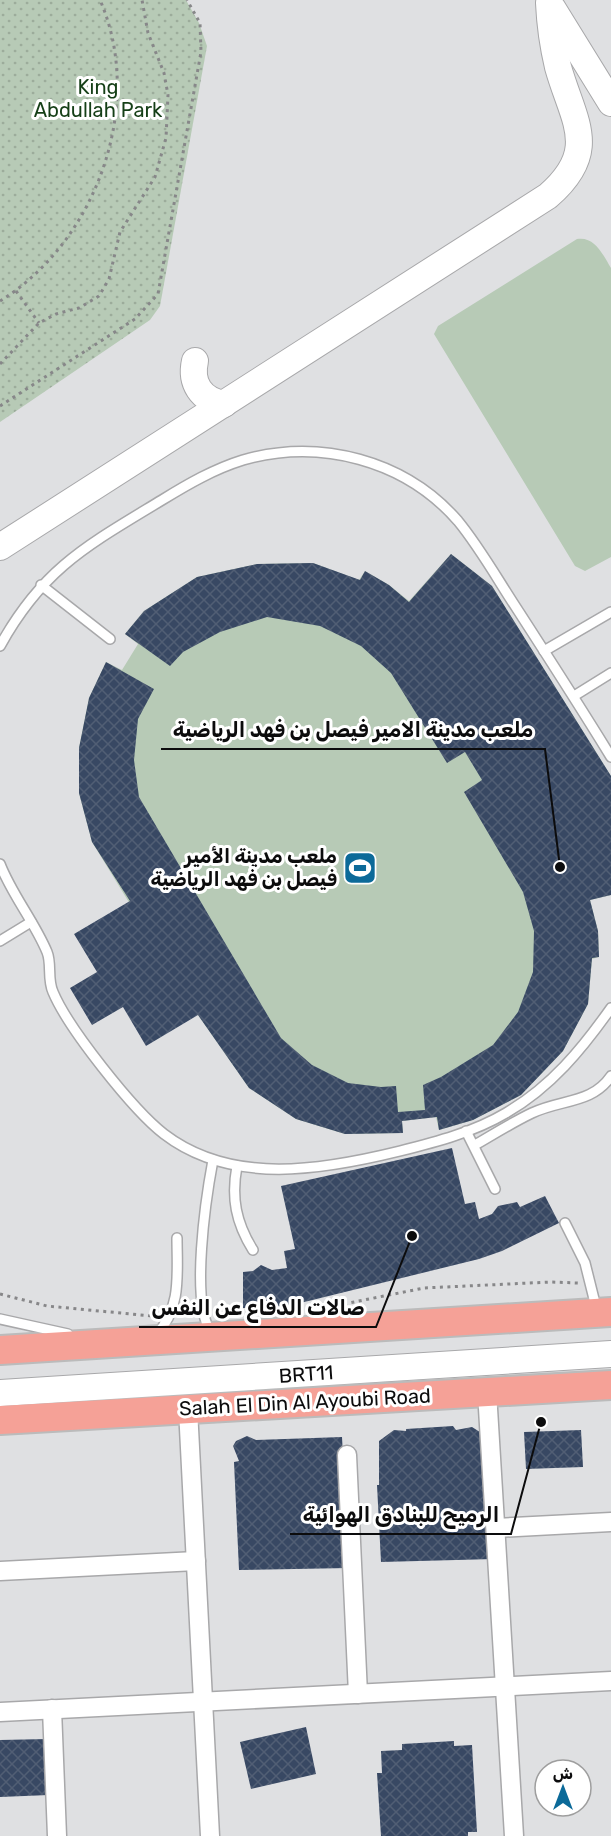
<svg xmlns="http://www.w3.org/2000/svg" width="611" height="1836" viewBox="0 0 611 1836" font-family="Rubik,'Noto Sans Arabic',sans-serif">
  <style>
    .park { fill: url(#park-dots) }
    .garden { fill: #b7cab6 }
    .building { fill: url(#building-cross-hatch) }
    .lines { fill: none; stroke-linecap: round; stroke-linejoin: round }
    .lane-casing { stroke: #a8a8aa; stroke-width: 12 }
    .street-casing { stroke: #a8a8aa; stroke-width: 21 }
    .secondary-casing { stroke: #a8a8aa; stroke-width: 28 }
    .primary-casing { stroke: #bbb; stroke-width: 32 }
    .path { stroke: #878789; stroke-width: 3; stroke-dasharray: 3 4.5; stroke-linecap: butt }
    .lane { stroke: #fff; stroke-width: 9 }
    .street { stroke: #fff; stroke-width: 18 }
    .secondary { stroke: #fff; stroke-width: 26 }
    .primary { stroke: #f5a197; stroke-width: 28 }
    .labels { text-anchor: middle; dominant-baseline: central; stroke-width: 6; stroke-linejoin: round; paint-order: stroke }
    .park-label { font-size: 20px; fill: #153f17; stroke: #fff }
    .poi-label { font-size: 20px; font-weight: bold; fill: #0c0c0d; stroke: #fff; text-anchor: end }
    .street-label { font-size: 20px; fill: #0c0c0d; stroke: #fff }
    .leader { fill: none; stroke: #0c0c0d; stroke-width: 2 }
    .callout-dot { fill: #0c0c0d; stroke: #fff; stroke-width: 2 }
    .callout-label { font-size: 21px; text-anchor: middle; font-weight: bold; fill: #0c0c0d; stroke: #fff; stroke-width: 6; stroke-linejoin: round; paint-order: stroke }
  </style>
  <defs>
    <pattern id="park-dots" width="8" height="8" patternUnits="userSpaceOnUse" patternTransform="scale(1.5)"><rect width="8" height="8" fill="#b7cab6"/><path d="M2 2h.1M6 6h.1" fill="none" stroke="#9cac9b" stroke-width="1.8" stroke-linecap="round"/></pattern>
    <pattern id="building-cross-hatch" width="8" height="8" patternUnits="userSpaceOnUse" patternTransform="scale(1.5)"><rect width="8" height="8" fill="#384863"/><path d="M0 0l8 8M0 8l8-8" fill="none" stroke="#515e74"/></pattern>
  </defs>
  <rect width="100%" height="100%" fill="#dfe0e2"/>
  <path class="park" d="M0 0H186L199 23 207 46 160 306 150 320 0 422Z"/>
  <g class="garden">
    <path d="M577 239C595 236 603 255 611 268V557L585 571 575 566 434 334 438 326Z"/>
    <path d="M451 554 492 586 611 776V895L590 900 598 931 599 957 592 959 588 1004 563 1051 521 1095 473 1120 439 1130 436 1117 402 1121 403 1133 345 1134 296 1119 249 1088 198 1015 92 842 79 793V748L89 698 106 662 122 670 138 644 125 634 144 611 197 577 257 564 313 563 359 580 365 571 389 585 409 601Z"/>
  </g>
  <g class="building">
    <path d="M451 554 492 586 611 776V895L590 900 598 931 599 957 592 958 588 1004 563 1051 521 1095 473 1120 439 1130 437 1117 402 1121 403 1133 345 1134 296 1119 249 1088 198 1015 146 1046 123 1007 92 1025 70 988 97 972 74 934 130 901 92 842 79 793V748L89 698 106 662 154 689 138 719 134 760 139 797 281 1038 312 1065 348 1083 381 1087 396 1086 398 1112 425 1110 423 1085 441 1077 493 1045 518 1012 533 972 534 931 523 892 464 792 482 780 465 752 447 763 391 673 361 646 320 626 267 617 220 632 183 652 170 666 125 634 144 611 197 577 257 564 313 563 360 580 365 571 389 585 409 602Z"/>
    <path d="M452 1148 465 1204 475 1202 479 1219 492 1214 498 1206 517 1202 520 1207 545 1196 559 1223 502 1251 479 1259 288 1306 243 1308V1272L253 1271 261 1265 272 1270 287 1268 284 1251 295 1249 281 1186Z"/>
    <path d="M453 1426 456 1430 472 1427 483 1434 494 1559 381 1562 377 1485H379V1441L394 1430 406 1431V1429Z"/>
    <path d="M581 1430 583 1467 526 1469 524 1432Z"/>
    <path d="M247 1436 256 1440 342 1437 349 1568 239 1570 234 1462 239 1461 233 1446 236 1441Z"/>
    <path d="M306 1727 316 1774 251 1789 240 1742Z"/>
    <path d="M48 1739 49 1795 0 1797V1740Z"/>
    <path d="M454 1741V1746L472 1745 477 1832H468V1836H381L377 1773H382L381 1751 402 1750V1744Z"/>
  </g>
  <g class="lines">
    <defs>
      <g id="lane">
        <path d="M41 585 110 639"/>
        <path d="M0 646C43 568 88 545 162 500 188 484 214 469 243 460 320 438 405 460 458 521 481 549 499 582 519 612 550 660 581 708 611 757"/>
        <path d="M544 651 611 612"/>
        <path d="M574 696 611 673"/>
        <path d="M0 864C12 895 34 921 47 952 52 964 47 979 53 992 68 1028 133 1110 164 1134 232 1186 323 1170 400 1151 436 1142 474 1132 506 1113 551 1087 582 1049 611 1008"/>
        <path d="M0 941 31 922"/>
        <path d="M466 1131 495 1189"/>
        <path d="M475 1145C494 1134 513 1122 532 1113 561 1099 592 1104 611 1076"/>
        <path d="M237 1166C231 1198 236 1223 253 1250"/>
        <path d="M565 1223 585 1263 597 1311"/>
        <path d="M0 1319 68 1334"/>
        <path d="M211 1332C190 1303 206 1197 213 1160"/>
        <path d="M156 1335C182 1308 177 1273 177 1238"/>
      </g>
      <g id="street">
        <path d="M487 1392 514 1836"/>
        <path d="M188 1409 210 1836"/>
        <path d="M347 1455 358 1694"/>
        <path d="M496 1528 611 1522"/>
        <path d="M0 1571 196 1561"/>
        <path d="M52 1709 57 1836"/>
        <path d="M0 1712 611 1681"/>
      </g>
      <g id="secondary">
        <path d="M553 9 611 103"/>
        <path d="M195 361C190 383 201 400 224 404"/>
        <path d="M0 547 548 196C601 150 573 121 558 67 553 46 550 25 549 3"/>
        <path d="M0 1393 611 1354"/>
      </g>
      <g id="primary">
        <path d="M0 1350 611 1312"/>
        <path d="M0 1420 611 1385"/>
      </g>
    </defs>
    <use href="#lane" class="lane-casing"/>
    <use href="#street" class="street-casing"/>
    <use href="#secondary" class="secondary-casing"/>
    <use href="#primary" class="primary-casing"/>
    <g class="path">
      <path d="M16 291 39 323"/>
      <path d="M0 301C96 242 146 105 100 0"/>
      <path d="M0 364 39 323 56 314 79 308 99 296 109 279 120 232 155 177 166 138 168 95 164 73 148 33 142 0"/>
      <path d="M0 406 135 319 158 294 201 52 200 23 187 0"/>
      <path d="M0 1294 47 1306 152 1316"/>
      <path d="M344 1304 424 1288 551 1282 578 1283"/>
    </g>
    <use href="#lane" class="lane"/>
    <use href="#street" class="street"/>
    <use href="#secondary" class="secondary"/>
    <use href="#primary" class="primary"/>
  </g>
  <defs>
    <symbol id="stadium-square" viewBox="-11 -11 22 22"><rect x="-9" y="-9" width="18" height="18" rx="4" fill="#0c6a99" stroke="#fff"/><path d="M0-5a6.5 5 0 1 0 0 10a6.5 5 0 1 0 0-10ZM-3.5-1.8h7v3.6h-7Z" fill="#fff"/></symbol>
  </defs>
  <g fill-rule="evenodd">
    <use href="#stadium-square" x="341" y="849" width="38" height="38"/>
  </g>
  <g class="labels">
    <g class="park-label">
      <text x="98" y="87">King<tspan x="98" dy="23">Abdullah Park</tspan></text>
    </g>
    <g class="poi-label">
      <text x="337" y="856">ملعب مدينة الأمير<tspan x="337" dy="23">فيصل بن فهد الرياضية</tspan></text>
    </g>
    <g class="street-label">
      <text transform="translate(306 1374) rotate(-4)">BRT11</text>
      <text transform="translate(305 1402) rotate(-3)">Salah El Din Al Ayoubi Road</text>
    </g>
  </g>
  <path class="leader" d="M560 867L545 749H161M412 1236L376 1327H139M541 1422L511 1534H290"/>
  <g class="callout-dot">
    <circle cx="560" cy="867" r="6"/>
    <circle cx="412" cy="1236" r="6"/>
    <circle cx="541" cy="1422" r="6"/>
  </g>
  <g class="callout-label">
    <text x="353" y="737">ملعب مدينة الامير فيصل بن فهد الرياضية</text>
    <text x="258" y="1315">صالات الدفاع عن النفس</text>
    <text x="401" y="1522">الرميح للبنادق الهوائية</text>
  </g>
  <g transform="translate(563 1788)"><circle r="28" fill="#ffffff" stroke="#9e9e9e" stroke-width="1.5"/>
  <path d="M0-4.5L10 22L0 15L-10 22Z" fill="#0c6a99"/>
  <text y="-9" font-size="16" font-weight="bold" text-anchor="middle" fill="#0c0c0d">ش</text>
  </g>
</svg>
